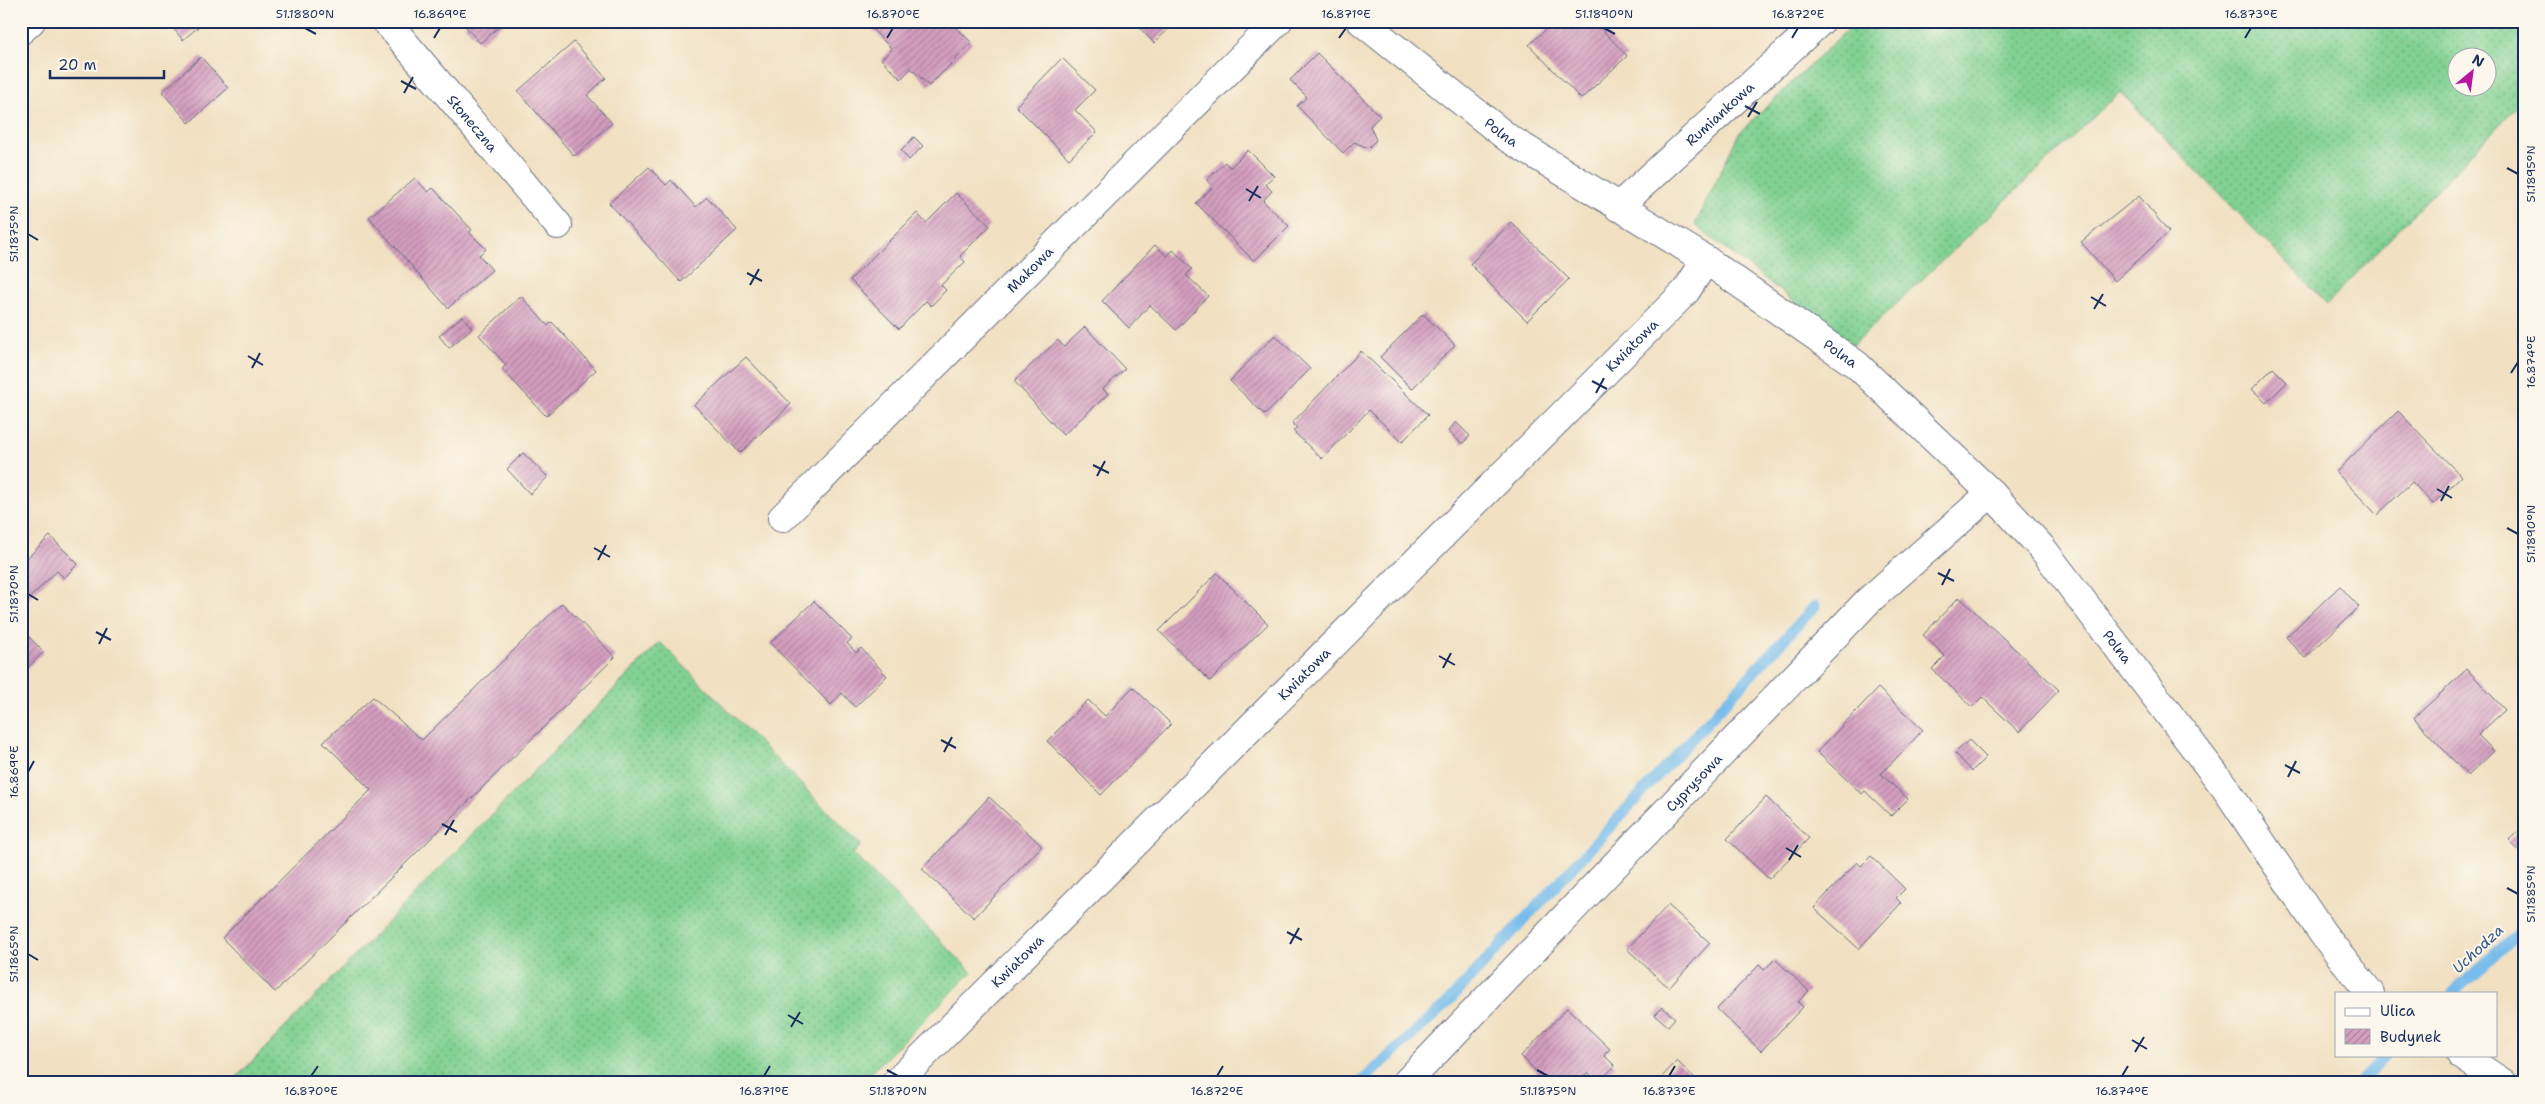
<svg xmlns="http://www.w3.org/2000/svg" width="2545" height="1104" viewBox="0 0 2545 1104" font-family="'Shantell Sans',sans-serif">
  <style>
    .grass { fill: url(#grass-dots); stroke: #4e8078; fill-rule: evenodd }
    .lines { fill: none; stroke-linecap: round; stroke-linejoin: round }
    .stream { stroke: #74bbeb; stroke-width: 11 }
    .building { fill: url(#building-hatch) }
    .minor-casing { stroke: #666d81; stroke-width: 30 }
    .minor { stroke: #fff; stroke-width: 28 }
    .ticks { fill: none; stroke: #1b2f5e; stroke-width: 2 }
    .labels { text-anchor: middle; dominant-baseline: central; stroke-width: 4; stroke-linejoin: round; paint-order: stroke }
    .street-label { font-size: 14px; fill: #1b2f5e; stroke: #fbf7ec }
    .water-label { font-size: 15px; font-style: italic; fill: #365988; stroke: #fbf7ec }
    .neatline { fill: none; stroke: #1b2f5e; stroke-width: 2 }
    .ticks-label { font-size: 12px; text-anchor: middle; fill: #1b2f5e }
  </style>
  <defs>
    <pattern id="grass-dots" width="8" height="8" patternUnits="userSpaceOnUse" patternTransform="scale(1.25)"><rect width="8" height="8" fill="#81d192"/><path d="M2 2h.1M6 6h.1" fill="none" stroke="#69aa7a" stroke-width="1.8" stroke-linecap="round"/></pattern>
    <pattern id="building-hatch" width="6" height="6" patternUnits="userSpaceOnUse" patternTransform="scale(1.25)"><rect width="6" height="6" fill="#d49ebf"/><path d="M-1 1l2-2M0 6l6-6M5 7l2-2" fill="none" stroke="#ab819e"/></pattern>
  </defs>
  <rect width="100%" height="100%" fill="#fbf7ec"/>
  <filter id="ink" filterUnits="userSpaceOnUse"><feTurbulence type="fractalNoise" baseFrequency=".02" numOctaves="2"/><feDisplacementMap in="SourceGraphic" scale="10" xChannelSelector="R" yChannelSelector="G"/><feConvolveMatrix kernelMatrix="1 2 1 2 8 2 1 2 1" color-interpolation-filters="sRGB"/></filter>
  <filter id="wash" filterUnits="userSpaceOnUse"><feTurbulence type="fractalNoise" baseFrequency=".0096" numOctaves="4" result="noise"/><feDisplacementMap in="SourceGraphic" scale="20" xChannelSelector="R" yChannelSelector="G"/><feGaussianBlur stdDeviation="1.12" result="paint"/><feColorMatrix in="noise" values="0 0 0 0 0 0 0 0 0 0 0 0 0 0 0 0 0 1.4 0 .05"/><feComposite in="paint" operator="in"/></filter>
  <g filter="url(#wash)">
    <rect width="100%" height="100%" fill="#f1e0c1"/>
    <g class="grass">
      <path d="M1856 21H2524V99L2327 304 2120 92 1852 346 1695 225 1739 133ZM2458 58H2488V88H2458Z"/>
      <path d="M660 642 861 845 853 854 972 972 861 1083H231Z"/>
    </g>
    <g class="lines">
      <g class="stream">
        <path d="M2453 993 2524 927"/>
        <path d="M1360 1083 1445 1005 1815 606"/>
        <path d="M2359 1083 2386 1055"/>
      </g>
    </g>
    <g id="blocks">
      <g class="building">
        <path d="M167 21H205L183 40Z"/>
        <path d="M468 21H506L480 43 465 26Z"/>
        <path d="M881 21H959L954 25 972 43 929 86 911 68 901 79 881 59 892 49 873 30Z"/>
        <path d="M1133 21H1177L1154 43Z"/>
        <path d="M1555 21H1594L1627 56 1581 99 1529 45Z"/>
        <path d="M1687 21H1697L1692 26Z"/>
        <path d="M574 42 606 78 587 95 612 123 574 156 518 91Z"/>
        <path d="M1317 53 1380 116 1370 126 1376 140 1368 148 1354 142 1343 153 1297 106 1307 97 1290 80Z"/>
        <path d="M201 57 228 88 189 123 162 92Z"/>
        <path d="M1062 58 1095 90 1075 110 1097 132 1069 159 1016 106Z"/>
        <path d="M914 137 923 146 909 160 901 150Z"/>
        <path d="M1248 150 1274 176 1265 184 1272 191 1263 201 1289 226 1254 261 1196 203 1213 187 1207 180 1225 162 1230 168Z"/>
        <path d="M21 162 27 168 21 173Z"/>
        <path d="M649 167 666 185 671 180 696 207 707 197 737 230 681 282 609 203Z"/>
        <path d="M415 178 428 192 433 188 472 230 469 232 486 249 479 255 492 270 448 308 369 217Z"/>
        <path d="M956 193 990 226 960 256 965 262 941 285 946 290 931 306 926 301 899 329 850 280 917 213 926 223Z"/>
        <path d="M2139 196 2169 232 2115 281 2081 242Z"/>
        <path d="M1511 222 1569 279 1527 321 1470 264Z"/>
        <path d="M1155 245 1167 256 1173 250 1192 269 1186 275 1208 296 1176 330 1150 305 1129 328 1102 301Z"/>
        <path d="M521 296 548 326 552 322 596 370 546 416 502 369 506 365 479 335Z"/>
        <path d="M1423 314 1455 345 1412 389 1380 357Z"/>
        <path d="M462 316 472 328 449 348 439 336Z"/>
        <path d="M1085 327 1125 369 1103 389 1108 394 1063 435 1014 381 1058 340 1064 347Z"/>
        <path d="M1275 335 1310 369 1265 415 1230 381Z"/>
        <path d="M1361 351 1428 415 1402 442 1369 410 1322 459 1293 431 1297 428 1292 423Z"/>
        <path d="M746 357 791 404 740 453 694 405Z"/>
        <path d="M2273 368 2287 382 2266 403 2252 389Z"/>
        <path d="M2398 411 2461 476 2433 504 2412 482 2377 515 2336 472Z"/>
        <path d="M1456 422 1470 436 1462 444 1448 431Z"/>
        <path d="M523 453 548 477 530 494 507 469Z"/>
        <path d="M50 536 78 564 64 578 57 571 21 606V564Z"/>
        <path d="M1217 573 1268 624 1210 681 1159 631Z"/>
        <path d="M2340 586 2359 607 2305 658 2286 637Z"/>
        <path d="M1959 597 2059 690 2019 732 1982 697 1972 707 1932 669 1945 656 1923 635Z"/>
        <path d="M814 601 852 639 847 643 856 653 861 648 887 676 855 707 842 693 831 705 770 643Z"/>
        <path d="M562 603 615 657 275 992 222 938 371 790 323 742 373 697 422 740Z"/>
        <path d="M21 629 44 652 21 674Z"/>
        <path d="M2467 669 2505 710 2478 735 2494 751 2468 776 2414 718Z"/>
        <path d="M1133 687 1171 724 1101 795 1047 741 1088 700 1105 716Z"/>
        <path d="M1878 688 1923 730 1881 774 1908 799 1891 816 1865 791 1862 794 1817 752Z"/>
        <path d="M1969 740 1986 757 1972 771 1955 753Z"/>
        <path d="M989 797 1042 846 974 918 922 869Z"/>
        <path d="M1766 797 1809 838 1769 879 1727 839Z"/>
        <path d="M2524 826V855L2509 841Z"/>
        <path d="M1871 856 1905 889 1896 898 1901 903 1859 949 1814 908 1857 862 1861 866Z"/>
        <path d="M1668 905 1710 943 1669 988 1627 949Z"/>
        <path d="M1775 959 1809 991 1798 1002 1803 1007 1761 1051 1717 1009 1759 965 1764 970Z"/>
        <path d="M1662 1007 1675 1018 1668 1026 1655 1015Z"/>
        <path d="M1567 1008 1610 1049 1604 1055 1615 1066 1598 1082 1588 1072 1577 1083H1548L1521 1056Z"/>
        <path d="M1677 1061 1700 1083H1656Z"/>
      </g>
    </g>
  </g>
  <g filter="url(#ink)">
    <use href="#blocks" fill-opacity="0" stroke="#666d81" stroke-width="1"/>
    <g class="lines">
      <defs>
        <g id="minor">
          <path id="s1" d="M386 21 558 225"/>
          <path id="s2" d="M1361 21 1508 138 1706 260 1857 365 1991 493 2042 548 2226 789 2323 934 2370 993"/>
          <path d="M21 30 31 21"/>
          <path id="s3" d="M1618 207 1821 21"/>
          <path id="s4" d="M782 518 1278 21"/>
          <path d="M2461 1055 2503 1083"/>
          <path id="s5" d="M896 1083 1686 291 1706 260"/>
          <path id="s6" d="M1406 1083 1868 601 1991 493"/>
        </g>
      </defs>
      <use href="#minor" class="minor-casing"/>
      <use href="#minor" class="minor"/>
    </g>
  </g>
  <path class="ticks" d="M305 28 316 34M1604 28 1615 34M434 38 440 28M887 38 893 28M1339 38 1346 28M1792 38 1798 28M2245 38 2251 28M401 81 416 89M404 93 413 77M1745 106 1760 114M1748 117 1757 102M2507 168 2518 174M1246 189 1261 198M1249 201 1258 186M28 234 38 240M747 273 762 281M750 285 759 269M2091 297 2106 306M2094 309 2103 294M248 356 263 365M252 368 260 353M2511 373 2518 362M1592 381 1607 389M1596 393 1604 378M1093 465 1109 473M1097 476 1105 461M2437 489 2452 498M2441 501 2449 486M2507 528 2518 534M594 548 610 557M598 560 606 545M1938 573 1954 581M1942 585 1950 569M28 594 38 600M96 632 111 640M99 644 107 628M1439 656 1455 665M1443 668 1451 653M941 740 956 748M944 752 952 737M2285 765 2300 773M28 772 34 761M2288 777 2296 761M442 824 457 832M445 835 454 820M1786 848 1801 857M1789 860 1798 845M2507 888 2518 894M1287 932 1302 940M1290 944 1299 928M28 954 38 960M788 1015 803 1024M791 1027 800 1012M2132 1040 2147 1049M2135 1052 2144 1037M887 1070 898 1076M1537 1070 1548 1076M311 1076 318 1066M764 1076 770 1066M1217 1076 1223 1066M1669 1076 1675 1066M2122 1076 2128 1066"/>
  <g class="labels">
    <g class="street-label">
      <text stroke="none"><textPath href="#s3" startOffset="138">Rumiankowa</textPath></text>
      <text stroke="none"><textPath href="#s1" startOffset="134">Słoneczna</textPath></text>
      <text stroke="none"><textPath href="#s2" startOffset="179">Polna</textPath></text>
      <text stroke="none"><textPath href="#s4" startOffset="351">Makowa</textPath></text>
      <text stroke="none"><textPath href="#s5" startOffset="1042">Kwiatowa</textPath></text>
      <text stroke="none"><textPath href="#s2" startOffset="584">Polna</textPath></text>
      <text stroke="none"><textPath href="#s2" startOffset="989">Polna</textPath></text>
      <text stroke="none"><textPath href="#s5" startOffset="578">Kwiatowa</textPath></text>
      <text stroke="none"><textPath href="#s6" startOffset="416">Cyprysowa</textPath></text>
      <text stroke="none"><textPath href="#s5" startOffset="172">Kwiatowa</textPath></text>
    </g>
    <g class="water-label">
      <text transform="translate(2478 949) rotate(-43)">Uchodza</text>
    </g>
  </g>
  <rect width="2545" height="1104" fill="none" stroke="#fbf7ec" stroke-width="55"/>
  <rect x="2335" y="992" width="162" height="65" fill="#fbf7ec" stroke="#a1a7b3"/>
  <rect x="2345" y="1008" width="25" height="8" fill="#ffffff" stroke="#a1a7b3"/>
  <text x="2380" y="1016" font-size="15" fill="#1b2f5e">Ulica</text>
  <rect x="2345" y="1029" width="25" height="15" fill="url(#building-hatch)" stroke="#a1a7b3"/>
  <text x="2380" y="1042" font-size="15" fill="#1b2f5e">Budynek</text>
  <g transform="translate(2472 72) rotate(29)"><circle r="24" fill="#fbf7ec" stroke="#a1a7b3"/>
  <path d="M0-4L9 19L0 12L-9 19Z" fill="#b5179e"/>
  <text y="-8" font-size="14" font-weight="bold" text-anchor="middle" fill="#1b2f5e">N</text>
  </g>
  <path d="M50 70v8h114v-8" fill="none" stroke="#1b2f5e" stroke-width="2.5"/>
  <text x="58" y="70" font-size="15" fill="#1b2f5e" stroke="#fbf7ec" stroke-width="4" paint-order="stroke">20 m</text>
  <rect x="28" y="28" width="2490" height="1048" class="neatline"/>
  <g class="ticks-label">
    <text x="305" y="18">51.1880°N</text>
    <text x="440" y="18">16.869°E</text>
    <text x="893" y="18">16.870°E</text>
    <text x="1346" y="18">16.871°E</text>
    <text x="1604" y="18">51.1890°N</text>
    <text x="1798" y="18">16.872°E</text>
    <text x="2251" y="18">16.873°E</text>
    <text transform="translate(2531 174) rotate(-90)" y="4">51.1895°N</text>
    <text transform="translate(14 234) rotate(-90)" y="4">51.1875°N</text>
    <text transform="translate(2531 362) rotate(-90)" y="4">16.874°E</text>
    <text transform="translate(2531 534) rotate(-90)" y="4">51.1890°N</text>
    <text transform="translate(14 594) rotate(-90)" y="4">51.1870°N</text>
    <text transform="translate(14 772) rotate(-90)" y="4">16.869°E</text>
    <text transform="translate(2531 894) rotate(-90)" y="4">51.1885°N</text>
    <text transform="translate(14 954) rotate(-90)" y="4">51.1865°N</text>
    <text x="311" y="1095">16.870°E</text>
    <text x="764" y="1095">16.871°E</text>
    <text x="898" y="1095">51.1870°N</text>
    <text x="1217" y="1095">16.872°E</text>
    <text x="1548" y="1095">51.1875°N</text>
    <text x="1669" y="1095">16.873°E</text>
    <text x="2122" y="1095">16.874°E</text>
  </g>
</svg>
